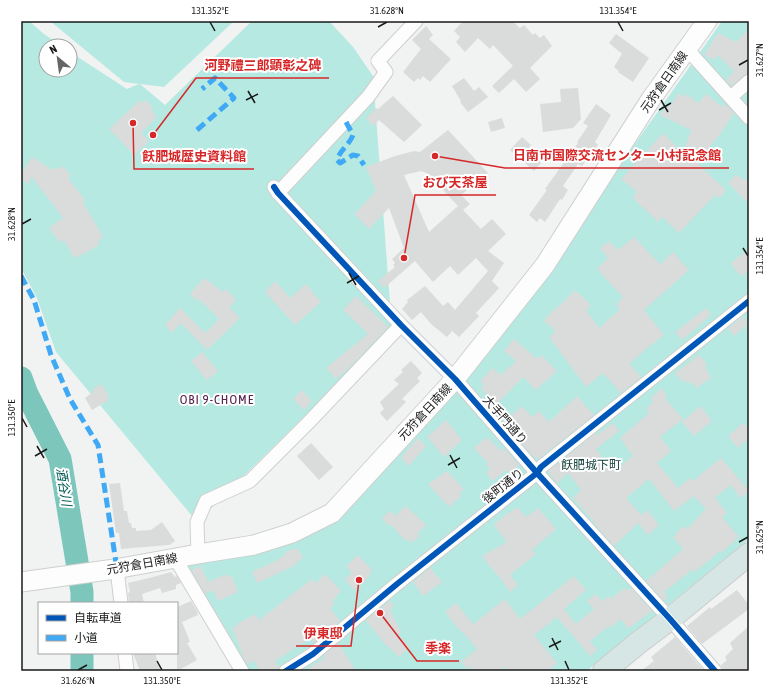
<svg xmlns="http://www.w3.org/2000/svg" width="770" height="692" viewBox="0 0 770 692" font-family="'Asap Condensed','Noto Sans JP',sans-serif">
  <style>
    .green { fill: #b6e9e1 }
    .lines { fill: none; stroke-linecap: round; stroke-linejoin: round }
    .river { stroke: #7cc6bc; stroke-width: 23 }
    .building { fill: #d9dcdb; fill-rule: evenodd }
    .street-casing { stroke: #ced0cf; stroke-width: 15 }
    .secondary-casing { stroke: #ced0cf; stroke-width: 21 }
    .highway-casing { stroke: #cbcdcc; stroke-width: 24 }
    .street { stroke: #fdfdfd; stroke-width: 13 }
    .secondary { stroke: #fdfdfd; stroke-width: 19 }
    .highway { stroke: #d6e6e4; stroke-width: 22 }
    .quiet { stroke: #3fa9f5; stroke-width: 5; stroke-dasharray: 10 5; stroke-linecap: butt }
    .cycleway-casing { stroke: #fff; stroke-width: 8 }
    .cycleway { stroke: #0057b8; stroke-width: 6 }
    .ticks { fill: none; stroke: #181a19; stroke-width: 1.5 }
    .labels { text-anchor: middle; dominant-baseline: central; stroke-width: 4; stroke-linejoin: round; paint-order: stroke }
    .street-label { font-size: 12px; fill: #181a19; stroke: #fff }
    .park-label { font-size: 12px; fill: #12413b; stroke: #fff }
    .neighbourhood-label { font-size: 13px; letter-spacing: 1px; fill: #582350; stroke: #fff }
    .water-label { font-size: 13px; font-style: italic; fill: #005d54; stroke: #fff }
    .leader { fill: none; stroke: #d62828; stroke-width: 1.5 }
    .callout-dot { fill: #d62828; stroke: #fff; stroke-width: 1.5 }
    .callout-label { font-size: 13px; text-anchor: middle; font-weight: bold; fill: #d62828; stroke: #fff; stroke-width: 4; stroke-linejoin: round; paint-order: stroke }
    .neatline { fill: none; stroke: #181a19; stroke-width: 1.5 }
    .ticks-label { font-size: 10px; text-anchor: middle; fill: #181a19 }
  </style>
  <rect width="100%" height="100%" fill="#f0f3f2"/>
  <g class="green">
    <path d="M21 21H29L44 34 62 46H46V70H70V52L127 89 139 84 124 82 50 21H234L164 87 140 84 165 105 252 21H329L353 47 373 76 392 330 197 522 56 352 37 298 21 268Z"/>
    <path d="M722 21H749V539L587 671H241L180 566 300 539 353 505 420 431 486 340 559 244 625 158Z"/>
  </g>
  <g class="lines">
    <g class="river">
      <path d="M21 378 27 394 60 459 82 592V603"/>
      <path d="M82 653V671"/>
    </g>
  </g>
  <g class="building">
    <path d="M463 21H512L520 28 524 25 533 35 535 33 540 38 544 35 552 46 530 68 540 79 526 92 514 79 499 93 492 86 513 66 493 45 490 49 478 38 465 52 456 42 460 37 454 31Z"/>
    <path d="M426 26 433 35 429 39 451 59 430 82 423 76 420 80 418 78 414 82 403 72 421 49 412 40Z"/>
    <path d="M749 29V73L744 75 732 86 726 80 734 71 717 55 714 60 704 55 718 33 736 42Z"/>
    <path d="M616 34 649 58 633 82 618 72 619 71 614 67 622 54 609 43Z"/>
    <path d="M464 78 474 91 479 87 488 97 468 112 460 102 461 101 452 86Z"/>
    <path d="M578 88 581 119 573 128 543 132 540 104 561 102 560 89Z"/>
    <path d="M679 93 685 97 686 94 699 103 706 94 722 107 724 104 728 107 734 113 721 133 698 161 700 163 699 165 726 190 720 198 715 195 679 233 662 217 658 222 632 197 637 192 621 179 663 133 683 153 691 130 660 115 668 104 670 106Z"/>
    <path d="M393 96 422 125 404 142 379 120 373 126 366 118 376 108 378 109Z"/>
    <path d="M140 100 143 103 146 100 153 108 151 110 157 117 141 133 149 141 134 155 109 129Z"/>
    <path d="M596 104 611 115 595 142 598 145 582 166 578 164 563 186 568 190 562 200 560 199 545 222 540 218 537 222 529 215 547 190 545 189 578 143 577 142 588 126 583 123Z"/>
    <path d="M502 118 505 128 491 132 488 122Z"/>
    <path d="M448 130 488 173 461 195 470 204 463 210 481 229 492 219 506 234 488 251 504 263 492 281 499 288 476 313 479 316 459 337 452 331 447 337 431 324 421 312 412 320 402 309 408 302 407 300 425 286 443 306 448 302 455 310 488 271 476 258 458 275 450 266 433 282 415 261 384 288 378 281 395 267 393 265 395 263 392 259 404 248 389 208 369 229 354 214 376 191 366 167 395 156 414 151 420 152ZM421 171 427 173 458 206 429 232 404 175Z"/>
    <path d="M522 137 531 145 529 147 542 159 540 162 541 163 534 171 510 150Z"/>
    <path d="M32 157 52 170 56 167 58 170 63 166 71 176 68 178 85 200 83 202 103 237 98 241 100 244 87 252 74 258 64 240 60 243 49 228 63 218 32 177 28 184 21 179V174Z"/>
    <path d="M736 175 749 182V204L728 183Z"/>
    <path d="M634 237 660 264 673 252 689 270 644 310 664 335 642 352H643L629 364 641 377 621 393 603 373 586 387 549 337 556 331 544 321 554 309 555 310 575 290 591 305 586 310 599 328 620 309 616 305 623 297 597 269 608 258 600 248 609 241 618 250Z"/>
    <path d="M749 249V270L741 276 737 271H736L731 263Z"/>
    <path d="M204 278 223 292 226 289 236 300 229 307 240 318 207 350 181 323 172 333 165 325 180 308 205 333 219 319 199 299 197 301 190 294Z"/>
    <path d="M275 281 290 298 306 284 321 302 295 325 265 292Z"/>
    <path d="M356 296 388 327 348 369 336 379 326 368 368 334 343 310Z"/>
    <path d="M706 308 711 315 682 340 675 332Z"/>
    <path d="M742 317 748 324 734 336 728 328Z"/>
    <path d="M514 339 537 359 541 355 557 371 536 390 523 377 497 404 481 389 484 385 480 381 493 368 501 375 516 361 504 351Z"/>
    <path d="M202 352 218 371 207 380 191 361Z"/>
    <path d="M699 355 707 364 705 367 711 378 696 388 692 382 688 384 685 380 682 382 675 373Z"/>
    <path d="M411 361 422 373 417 378 420 381 402 399 406 402 387 421 380 413 384 409 380 402 399 384 394 380 403 372 401 370Z"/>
    <path d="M101 384 109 396 107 397 109 400 92 410 85 398 94 391 93 389Z"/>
    <path d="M661 388 667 396 665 398 683 419 660 437 671 451 657 463 678 488 690 478 693 481 721 458 749 491 740 498 731 485 715 497 727 513 722 517 739 537 721 553 720 551 695 572 693 569 664 592 668 597 664 601 646 581 683 549 673 537 677 534 676 532 684 526 687 529 706 509 694 496 674 511 649 479 626 498 641 515 647 510 659 525 648 535 638 523 614 546 598 528 589 516 573 498 581 490 568 473 557 483 548 471 596 433 597 435 613 423 619 431 596 449 614 471 633 456 620 438 649 413 646 409 653 402 651 398Z"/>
    <path d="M302 390 312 401 304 410 293 399Z"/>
    <path d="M577 396 594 415 538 459 537 457 535 458 532 454V455L516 437 518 436 505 421 522 406 532 417 539 411 549 422Z"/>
    <path d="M700 406 712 421 694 436 682 422Z"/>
    <path d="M446 420 462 440 444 457 427 437Z"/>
    <path d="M743 423 749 430V438L738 448 728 436Z"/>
    <path d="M487 437 501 451 504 448 519 465 510 473 506 470 493 481 486 473 490 469 486 464 488 463 474 448Z"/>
    <path d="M418 438 426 446 409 466 401 458Z"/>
    <path d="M311 443 333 467 319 480 297 456Z"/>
    <path d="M447 471 464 489 460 493 461 496 449 507 428 484Z"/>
    <path d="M120 483 124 511H127L129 523H131L132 528H136V531L151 530 162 522 175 541 169 545 121 549 119 533H116L109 484Z"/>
    <path d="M406 506 426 525 417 534 420 536 411 543 407 539 406 541 390 524 389 526 382 518 389 512 390 513 392 511 395 516Z"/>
    <path d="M517 507 526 517 538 508 556 529 532 550 536 554 510 575 518 585 510 592 498 575H497L482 556 507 542 494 525 507 513 508 514Z"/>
    <path d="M297 548 303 558 295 564 296 565 257 583 252 572 278 560V559L286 554 285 552Z"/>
    <path d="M358 555 372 570 369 573 371 575 354 590 344 579 352 573 346 566Z"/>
    <path d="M201 566 208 582 227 574 228 577 232 576 238 592 218 601 213 590 205 594 191 570Z"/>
    <path d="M430 568 442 582 423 596 413 582Z"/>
    <path d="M171 572 175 577 177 576 181 583 176 585V589L162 593 160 588 142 594 144 603H129L128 593 130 592 128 583 153 577Z"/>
    <path d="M325 574 341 591 332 601 335 604 330 608 340 621 314 643 310 638 275 661 279 667 278 671H260L254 661 247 664 241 653 242 652 232 628 238 625 237 624 255 614 259 620 312 579 316 583Z"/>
    <path d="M574 576 586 590 564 609 576 624 594 609 587 601 596 594 602 601 609 596 611 599 624 588 627 590 631 588 652 611 628 629 621 619 610 628 609 626 590 641 597 650 590 656 557 617 534 635 557 663 548 671H508L504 667 498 671H474L471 667 467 669 461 662 477 649 462 631 461 632 445 612 456 603 473 624 505 599 520 619Z"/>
    <path d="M737 590 749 605V609L702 644 687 626 710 607 711 609Z"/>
    <path d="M191 601 198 613H197L198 615 182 622 190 642 187 643 197 660 177 671V607Z"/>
    <path d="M390 601 394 606 390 610 401 632 398 635 410 647 399 657 383 642 366 620Z"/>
    <path d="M749 626V668L746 671H723L721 665 727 660 725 657 733 649 730 643Z"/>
    <path d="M675 637 704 671H641L654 661 651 657 668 643Z"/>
    <path d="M338 643 356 671H305L325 658 323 656Z"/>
    <path d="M133 653H155L161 671H140Z"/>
  </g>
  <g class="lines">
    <defs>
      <g id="street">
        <path d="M687 49 749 118"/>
        <path d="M731 97 749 81"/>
        <path d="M274 187 278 193 401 325 455 379 537 473 670 619 715 671"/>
        <path d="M278 193 368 97 386 72 378 61 416 21"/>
        <path d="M198 554 197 522 206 501 250 481 309 422 401 325"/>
        <path d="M175 558 242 671"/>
        <path d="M117 569 121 603"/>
        <path d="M125 653 127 671"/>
        <path d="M286 671 313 654 397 584 537 473 541 467 749 301"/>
      </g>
      <path id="secondary" d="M21 582 115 569 198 554 254 545 292 533 332 513 455 379 545 265 651 99 707 21"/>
      <path id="highway" d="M604 671 638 643 670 619 749 554"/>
    </defs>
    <use href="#street" class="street-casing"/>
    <use href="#secondary" class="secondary-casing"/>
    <use href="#highway" class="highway-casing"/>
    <use href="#street" class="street"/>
    <use href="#secondary" class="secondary"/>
    <use href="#highway" class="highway"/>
    <g class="quiet">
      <path d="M346 122 353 135C350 144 340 150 337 160L340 163 353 155 358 156 364 165"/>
      <path d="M197 130 234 98 215 78 202 89"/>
      <path d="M21 276 34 300 51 355 70 399 98 445 117 569"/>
    </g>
    <defs>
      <g id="cycleway">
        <path d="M274 187 278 193 401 325 455 379 537 473 670 619 715 671"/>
        <path d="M286 671 313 654 397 584 537 473 541 467 749 301"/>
      </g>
    </defs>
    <use href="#cycleway" class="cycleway-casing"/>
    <use href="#cycleway" class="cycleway"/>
  </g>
  <path class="ticks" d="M210 22 215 31M618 22 623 31M378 27 387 22M739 65 748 60M248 91 255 103M246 100 258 94M661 100 668 112M659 110 671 103M22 224 31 219M743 248 748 256M349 273 356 285M347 283 359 276M22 418 27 427M37 446 44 458M450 455 457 468M35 456 47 449M448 465 460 458M739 542 748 537M552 638 558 650M549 647 561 641M157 661 162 670M565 661 569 670M78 670 87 665"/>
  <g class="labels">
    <g class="street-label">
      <text transform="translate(664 82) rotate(-55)">元狩倉日南線</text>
      <text transform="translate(425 412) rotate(-47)">元狩倉日南線</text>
      <text transform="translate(505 420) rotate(49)">大手門通り</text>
      <text transform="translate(503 486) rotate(-38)">後町通り</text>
      <text transform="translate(142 564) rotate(-10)">元狩倉日南線</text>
    </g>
    <g class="park-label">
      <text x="591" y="465">飫肥城下町</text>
    </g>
    <g class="neighbourhood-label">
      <text x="217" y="399">OBI 9-CHOME</text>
    </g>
    <g class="water-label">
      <text transform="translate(64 487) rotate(81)">酒谷川</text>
    </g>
  </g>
  <path class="leader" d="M153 135L196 78H329M435 156L505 168H729M133 123L134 169H254M404 258L415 195H496M359 580L351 646H296M380 613L417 661H459"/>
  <g class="callout-dot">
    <circle cx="153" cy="135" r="4"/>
    <circle cx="435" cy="156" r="4"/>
    <circle cx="133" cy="123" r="4"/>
    <circle cx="404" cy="258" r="4"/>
    <circle cx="359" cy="580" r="4"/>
    <circle cx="380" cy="613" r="4"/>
  </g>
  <g class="callout-label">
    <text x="263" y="70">河野禮三郎顕彰之碑</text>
    <text x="617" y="160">日南市国際交流センター小村記念館</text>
    <text x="194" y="161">飫肥城歴史資料館</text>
    <text x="455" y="187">おび天茶屋</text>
    <text x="323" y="638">伊東邸</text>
    <text x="438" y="653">季楽</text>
  </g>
  <rect width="770" height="692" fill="none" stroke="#ffffff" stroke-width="44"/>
  <rect x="38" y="602" width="140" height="52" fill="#ffffff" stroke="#a3a3a3"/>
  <rect x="46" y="615" width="20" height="6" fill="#0057b8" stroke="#a3a3a3"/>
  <text x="74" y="622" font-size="12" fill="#181a19">自転車道</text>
  <rect x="46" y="635" width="20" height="6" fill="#3fa9f5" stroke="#a3a3a3"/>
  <text x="74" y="642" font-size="12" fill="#181a19">小道</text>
  <g transform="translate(58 58) rotate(331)"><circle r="19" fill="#ffffff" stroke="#a3a3a3"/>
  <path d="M0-3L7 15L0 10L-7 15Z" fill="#646665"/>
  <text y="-6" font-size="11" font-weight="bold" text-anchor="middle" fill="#181a19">N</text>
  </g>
  <rect x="22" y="22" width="726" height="648" class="neatline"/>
  <g class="ticks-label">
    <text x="210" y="14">131.352°E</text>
    <text x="387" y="14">31.628°N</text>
    <text x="618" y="14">131.354°E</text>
    <text transform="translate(759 60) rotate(-90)" y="4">31.627°N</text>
    <text transform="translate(11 224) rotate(-90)" y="4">31.628°N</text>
    <text transform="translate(759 256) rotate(-90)" y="4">131.354°E</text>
    <text transform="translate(11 418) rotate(-90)" y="4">131.350°E</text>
    <text transform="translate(759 537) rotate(-90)" y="4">31.625°N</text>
    <text x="78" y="684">31.626°N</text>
    <text x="162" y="684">131.350°E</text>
    <text x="569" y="684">131.352°E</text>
  </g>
</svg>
